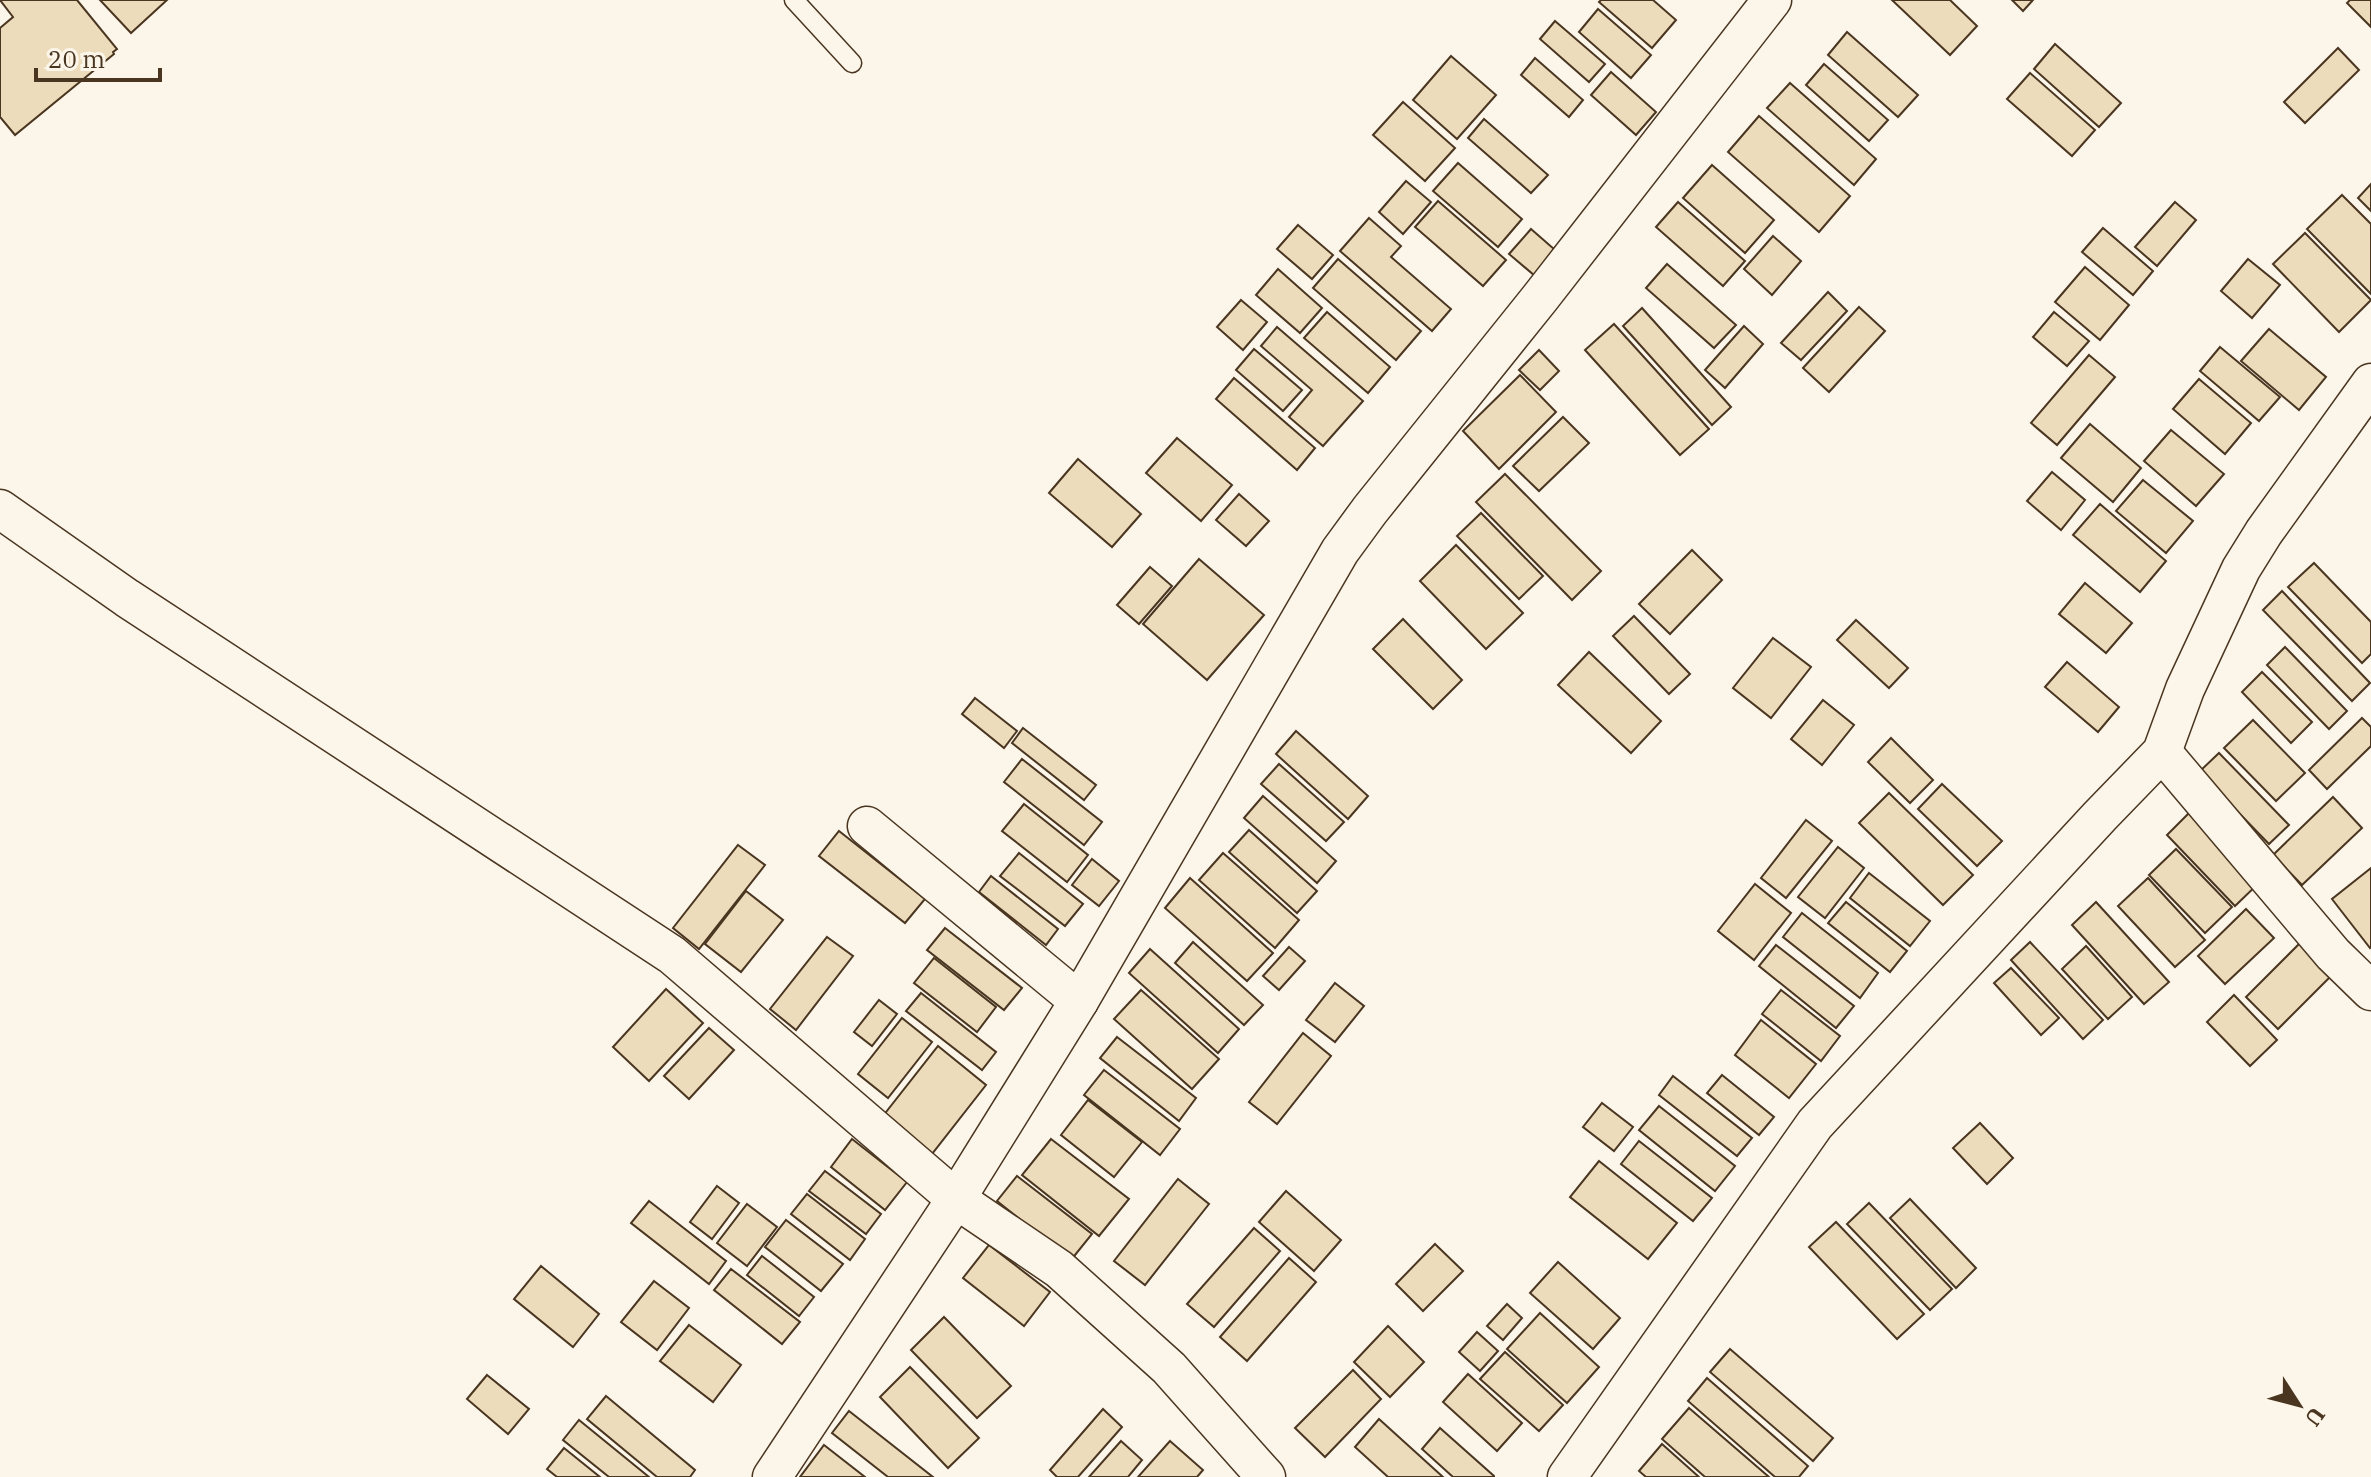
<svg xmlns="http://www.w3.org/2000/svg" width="2371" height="1477" viewBox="0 0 2371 1477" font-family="'IBM Plex Serif',serif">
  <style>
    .building { fill: #ecdcbc; stroke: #4a3520; stroke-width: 2 }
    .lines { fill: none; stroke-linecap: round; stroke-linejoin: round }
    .lane-casing { stroke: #4a3520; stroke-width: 21 }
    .street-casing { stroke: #4a3520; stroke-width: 41 }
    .lane { stroke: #fbf6e9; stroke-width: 18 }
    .street { stroke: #fbf6e9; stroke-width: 38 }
  </style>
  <rect width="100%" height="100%" fill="#fbf6e9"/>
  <g class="building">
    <path d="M0 0H77L117 49 113 52 114 54 15 135 0 117V28L13 17Z"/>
    <path d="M100 0H167L131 33Z"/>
    <path d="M1601 0H1653L1676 20 1652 48 1599 2Z"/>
    <path d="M1892 0H1950L1977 26 1950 55Z"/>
    <path d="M2012 0H2033L2023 11Z"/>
    <path d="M2350 0H2371V27L2347 3Z"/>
    <path d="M1598 9 1651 55 1631 78 1579 32Z"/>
    <path d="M1555 21 1605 64 1589 82 1540 39Z"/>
    <path d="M1847 32 1918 95 1898 117 1828 55Z"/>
    <path d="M2055 44 2121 103 2099 127 2034 69Z"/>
    <path d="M2338 48 2359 70 2305 123 2284 102Z"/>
    <path d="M1451 56 1496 95 1457 139 1413 100Z"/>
    <path d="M1535 58 1583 100 1569 117 1521 75Z"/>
    <path d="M1824 64 1888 120 1869 141 1806 85Z"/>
    <path d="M1611 72 1656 112 1636 135 1591 95Z"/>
    <path d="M2030 73 2095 130 2072 156 2007 99Z"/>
    <path d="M1790 83 1876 159 1854 185 1767 108Z"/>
    <path d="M1403 102 1455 148 1425 181 1373 135Z"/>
    <path d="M1759 116 1850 196 1819 232 1728 152Z"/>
    <path d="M1484 119 1548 175 1531 193 1468 138Z"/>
    <path d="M1458 163 1522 219 1498 247 1433 191Z"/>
    <path d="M1712 165 1774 220 1745 253 1683 198Z"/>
    <path d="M1406 181 1431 202 1403 234 1379 212Z"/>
    <path d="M2371 184V211L2358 198Z"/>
    <path d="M2342 195 2371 224V294L2307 229Z"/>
    <path d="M1438 201 1506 260 1483 286 1415 227Z"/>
    <path d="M1678 202 1745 261 1723 286 1656 227Z"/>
    <path d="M2175 202 2196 220 2157 266 2135 247Z"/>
    <path d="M1369 218 1401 246 1391 257 1451 309 1432 331 1340 251Z"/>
    <path d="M1298 225 1333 255 1312 279 1277 249Z"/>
    <path d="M2103 228 2153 271 2133 295 2082 252Z"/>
    <path d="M1531 229 1562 256 1541 281 1509 254Z"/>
    <path d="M2305 233 2371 300 2339 332 2273 264Z"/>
    <path d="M1773 236 1801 261 1772 295 1744 269Z"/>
    <path d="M1338 259 1421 331 1396 360 1313 288Z"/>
    <path d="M2248 259 2280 285 2252 318 2221 291Z"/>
    <path d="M1667 264 1736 325 1714 348 1646 288Z"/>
    <path d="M2085 267 2129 305 2100 340 2055 302Z"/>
    <path d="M1278 269 1322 308 1300 333 1256 295Z"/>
    <path d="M1828 292 1847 311 1801 360 1781 343Z"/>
    <path d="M1241 300 1267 322 1243 350 1217 327Z"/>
    <path d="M1859 307 1885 331 1829 392 1803 368Z"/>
    <path d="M1642 308 1731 407 1712 425 1623 326Z"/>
    <path d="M1327 312 1390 367 1368 393 1304 338Z"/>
    <path d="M2054 312 2089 341 2067 366 2033 337Z"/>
    <path d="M1614 324 1709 429 1680 455 1585 350Z"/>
    <path d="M1744 326 1763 344 1725 388 1705 370Z"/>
    <path d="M1277 327 1363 401 1323 446 1289 417 1312 390 1261 346Z"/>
    <path d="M2269 329 2326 377 2299 410 2241 361Z"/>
    <path d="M2220 347 2280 397 2259 421 2200 371Z"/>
    <path d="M1254 349 1302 390 1283 411 1236 370Z"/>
    <path d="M1539 350 1559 371 1540 390 1519 370Z"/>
    <path d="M2089 355 2115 377 2057 445 2031 423Z"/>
    <path d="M1520 375 1556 412 1499 469 1463 431Z"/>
    <path d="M1234 378 1315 448 1297 470 1216 399Z"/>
    <path d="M2199 379 2251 423 2225 454 2173 409Z"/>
    <path d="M1563 417 1589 443 1539 491 1513 466Z"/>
    <path d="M2090 424 2141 468 2113 502 2061 458Z"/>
    <path d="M2171 430 2224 474 2196 506 2144 461Z"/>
    <path d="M1177 438 1232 485 1201 521 1146 473Z"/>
    <path d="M1078 459 1141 514 1112 547 1049 493Z"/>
    <path d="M2052 472 2085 500 2061 530 2027 501Z"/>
    <path d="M1505 474 1601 571 1572 600 1476 502Z"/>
    <path d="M2143 480 2193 521 2166 553 2116 511Z"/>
    <path d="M1239 494 1269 521 1246 546 1216 520Z"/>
    <path d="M2100 504 2166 561 2140 592 2073 535Z"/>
    <path d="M1481 513 1543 576 1519 599 1457 536Z"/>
    <path d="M1456 545 1523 613 1486 649 1420 581Z"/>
    <path d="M1692 550 1722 580 1670 634 1639 604Z"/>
    <path d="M1199 559 1264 615 1207 680 1143 624Z"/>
    <path d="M2314 563 2371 622V654L2362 663 2288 587Z"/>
    <path d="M1150 567 1172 586 1139 624 1117 605Z"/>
    <path d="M2085 583 2132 623 2106 653 2059 614Z"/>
    <path d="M2282 591 2370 683 2352 701 2263 610Z"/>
    <path d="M1634 616 1690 674 1669 694 1613 636Z"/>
    <path d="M1403 619 1462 680 1433 709 1373 649Z"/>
    <path d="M1856 620 1908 668 1889 688 1837 640Z"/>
    <path d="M1773 638 1811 667 1771 718 1733 688Z"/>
    <path d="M2285 647 2347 711 2329 729 2267 665Z"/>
    <path d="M1589 652 1661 721 1631 753 1558 685Z"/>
    <path d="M2067 662 2119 707 2098 732 2045 687Z"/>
    <path d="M2262 672 2312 722 2291 743 2242 692Z"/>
    <path d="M975 698 1017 731 1004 748 962 714Z"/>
    <path d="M1823 700 1854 725 1822 765 1791 739Z"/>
    <path d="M2362 718 2371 727V746L2327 789 2309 770Z"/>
    <path d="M2253 720 2305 773 2276 801 2224 748Z"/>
    <path d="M1023 728 1096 785 1084 800 1012 743Z"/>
    <path d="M1296 731 1368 796 1348 819 1276 754Z"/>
    <path d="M1891 738 1933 780 1910 803 1868 762Z"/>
    <path d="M2219 753 2289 825 2269 844 2199 772Z"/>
    <path d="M1022 759 1102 822 1084 845 1004 782Z"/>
    <path d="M1279 764 1344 822 1326 841 1261 784Z"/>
    <path d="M1942 784 2002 841 1977 866 1918 809Z"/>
    <path d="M1889 793 1973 875 1943 905 1859 823Z"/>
    <path d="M1263 796 1336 861 1317 883 1244 818Z"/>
    <path d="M2333 797 2362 828 2302 885 2273 855Z"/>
    <path d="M1024 804 1088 855 1067 882 1002 831Z"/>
    <path d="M2193 809 2262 880 2235 906 2167 835Z"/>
    <path d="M1806 820 1832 841 1786 898 1761 878Z"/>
    <path d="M1249 830 1317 891 1297 913 1229 852Z"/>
    <path d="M839 831 925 899 905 923 819 856Z"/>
    <path d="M738 845 765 865 699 949 673 928Z"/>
    <path d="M1838 847 1864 868 1825 918 1798 897Z"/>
    <path d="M2176 849 2232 907 2205 933 2149 875Z"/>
    <path d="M1019 853 1083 904 1065 926 1000 876Z"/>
    <path d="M1223 853 1299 920 1275 948 1199 880Z"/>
    <path d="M1092 859 1119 881 1099 906 1072 885Z"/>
    <path d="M2371 868V947L2370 948 2332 899Z"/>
    <path d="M1869 873 1930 921 1910 946 1850 898Z"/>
    <path d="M991 876 1058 929 1046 945 979 892Z"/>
    <path d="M1190 878 1273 953 1247 981 1165 908Z"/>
    <path d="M2148 878 2205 940 2175 967 2118 906Z"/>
    <path d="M1755 884 1791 913 1754 960 1718 931Z"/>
    <path d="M746 891 783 920 741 972 705 944Z"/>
    <path d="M1846 902 1907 951 1890 972 1828 923Z"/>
    <path d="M2096 902 2169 982 2144 1004 2072 925Z"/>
    <path d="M2246 909 2274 938 2225 984 2198 956Z"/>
    <path d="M1802 913 1878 973 1860 998 1783 937Z"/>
    <path d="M945 928 1022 988 1004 1010 927 950Z"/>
    <path d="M827 937 853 956 796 1030 770 1009Z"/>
    <path d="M2303 940 2335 972 2278 1029 2246 997Z"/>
    <path d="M1193 942 1263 1005 1244 1025 1175 963Z"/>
    <path d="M2030 942 2103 1020 2083 1039 2011 960Z"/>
    <path d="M1776 945 1854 1006 1836 1028 1759 966Z"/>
    <path d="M2086 946 2132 997 2108 1019 2062 969Z"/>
    <path d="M1289 947 1305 961 1279 990 1263 976Z"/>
    <path d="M1150 949 1239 1029 1218 1053 1129 973Z"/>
    <path d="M934 958 996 1007 977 1032 914 983Z"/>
    <path d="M2011 968 2059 1018 2041 1035 1994 983Z"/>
    <path d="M1335 983 1364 1006 1335 1042 1306 1020Z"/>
    <path d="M666 989 703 1023 649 1081 613 1047Z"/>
    <path d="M1141 990 1219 1059 1192 1089 1114 1019Z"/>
    <path d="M1781 990 1840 1036 1821 1061 1762 1014Z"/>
    <path d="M921 993 996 1052 982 1070 906 1011Z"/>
    <path d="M2234 995 2277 1040 2250 1066 2207 1022Z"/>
    <path d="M879 1000 897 1014 872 1046 854 1032Z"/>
    <path d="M902 1018 932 1042 888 1098 858 1074Z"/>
    <path d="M1761 1020 1816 1064 1789 1098 1735 1055Z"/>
    <path d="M709 1028 734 1050 689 1099 664 1076Z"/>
    <path d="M1303 1033 1331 1056 1277 1124 1249 1102Z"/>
    <path d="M1117 1037 1196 1098 1179 1121 1100 1058Z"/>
    <path d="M938 1046 986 1085 928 1159 879 1121Z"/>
    <path d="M1104 1070 1180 1129 1160 1155 1084 1095Z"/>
    <path d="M1722 1075 1774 1117 1759 1135 1707 1093Z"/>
    <path d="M1673 1076 1752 1138 1737 1156 1659 1095Z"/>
    <path d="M1088 1100 1142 1142 1114 1177 1061 1135Z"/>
    <path d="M1602 1103 1633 1127 1614 1151 1583 1127Z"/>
    <path d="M1659 1106 1735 1166 1715 1191 1639 1130Z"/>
    <path d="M1980 1123 2013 1158 1987 1184 1953 1148Z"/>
    <path d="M852 1139 907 1182 885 1210 831 1167Z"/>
    <path d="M1051 1139 1129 1199 1099 1236 1022 1175Z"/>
    <path d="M1639 1141 1712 1198 1693 1221 1621 1164Z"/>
    <path d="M1599 1161 1677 1223 1648 1259 1570 1197Z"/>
    <path d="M825 1171 881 1214 866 1234 809 1191Z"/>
    <path d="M1017 1176 1092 1234 1071 1260 997 1201Z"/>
    <path d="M1178 1179 1209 1204 1145 1285 1114 1261Z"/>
    <path d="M717 1186 739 1203 712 1239 690 1222Z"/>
    <path d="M1286 1191 1341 1240 1314 1271 1259 1222Z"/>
    <path d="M807 1194 865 1239 850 1260 791 1214Z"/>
    <path d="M1910 1199 1976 1268 1956 1288 1890 1218Z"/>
    <path d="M649 1201 726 1261 709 1284 631 1223Z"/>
    <path d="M1869 1203 1952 1289 1930 1310 1847 1224Z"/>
    <path d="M747 1204 777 1227 747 1266 717 1243Z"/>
    <path d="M786 1220 843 1264 821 1291 765 1247Z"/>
    <path d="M1836 1222 1924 1314 1897 1339 1809 1247Z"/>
    <path d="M1254 1228 1280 1251 1214 1327 1187 1304Z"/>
    <path d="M1435 1244 1463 1271 1423 1311 1396 1284Z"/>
    <path d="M989 1245 1050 1292 1024 1326 963 1278Z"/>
    <path d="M762 1256 814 1297 799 1316 747 1275Z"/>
    <path d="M1289 1258 1316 1282 1247 1361 1220 1337Z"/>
    <path d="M1558 1262 1620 1318 1593 1349 1530 1293Z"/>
    <path d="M541 1266 599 1314 573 1347 514 1299Z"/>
    <path d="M731 1269 800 1322 782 1344 714 1290Z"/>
    <path d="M654 1281 689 1308 657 1350 621 1322Z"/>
    <path d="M1507 1304 1522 1318 1503 1340 1487 1326Z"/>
    <path d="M1540 1313 1599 1367 1567 1403 1507 1349Z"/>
    <path d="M944 1317 1011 1386 977 1418 911 1350Z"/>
    <path d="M689 1325 741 1365 713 1402 660 1361Z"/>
    <path d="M1388 1326 1424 1362 1390 1397 1354 1362Z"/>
    <path d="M1477 1332 1498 1351 1480 1371 1459 1352Z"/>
    <path d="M1730 1349 1833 1438 1813 1461 1710 1372Z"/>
    <path d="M1505 1352 1563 1405 1539 1431 1480 1379Z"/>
    <path d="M910 1367 979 1438 948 1468 880 1397Z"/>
    <path d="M1353 1370 1381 1399 1325 1457 1295 1428Z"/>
    <path d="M1468 1374 1522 1423 1497 1451 1443 1402Z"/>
    <path d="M487 1375 529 1409 508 1434 467 1399Z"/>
    <path d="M1707 1378 1808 1466 1799 1477H1775L1688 1401Z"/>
    <path d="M606 1396 695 1470 690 1477H657L587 1419Z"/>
    <path d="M1689 1408 1769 1477H1705L1662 1439Z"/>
    <path d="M1103 1409 1122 1427 1078 1477H1057L1050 1470Z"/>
    <path d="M849 1411 933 1477H888L832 1433Z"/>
    <path d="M1379 1419 1443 1477H1388L1355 1447Z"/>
    <path d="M579 1420 649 1477H609L563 1440Z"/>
    <path d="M1440 1428 1494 1476V1477H1453L1422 1449Z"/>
    <path d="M1121 1441 1142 1460 1128 1477H1089Z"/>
    <path d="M1170 1441 1203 1470 1197 1477H1138Z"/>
    <path d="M1662 1444 1699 1477H1646L1639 1471Z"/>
    <path d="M824 1445 865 1477H800Z"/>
    <path d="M564 1448 600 1477H557L547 1469Z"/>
  </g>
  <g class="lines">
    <defs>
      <path id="lane" d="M794 0 852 63"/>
      <g id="street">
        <path d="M0 509 127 598 672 955 956 1199 1059 1269 1169 1368 1266 1477"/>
        <path d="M2162 752 2333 954 2371 991"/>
        <path d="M867 826 1079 1001"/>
        <path d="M772 1477 956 1199 1079 1001 1340 551 1370 510 1540 298 1772 0"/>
        <path d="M1567 1477 1815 1124 2100 816 2162 752 2185 689 2241 569 2264 532 2371 383"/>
      </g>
    </defs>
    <use href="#lane" class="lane-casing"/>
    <use href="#street" class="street-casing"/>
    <use href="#lane" class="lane"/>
    <use href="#street" class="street"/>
  </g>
  <g transform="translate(2299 1405) rotate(126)" stroke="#fbf6e9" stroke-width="6" paint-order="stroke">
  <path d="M0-6L14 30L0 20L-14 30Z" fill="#4a3520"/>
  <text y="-12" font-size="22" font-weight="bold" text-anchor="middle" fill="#4a3520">U</text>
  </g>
  <path d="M36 68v12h124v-12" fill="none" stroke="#4a3520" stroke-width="4"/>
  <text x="48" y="68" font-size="24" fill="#4a3520" stroke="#fbf6e9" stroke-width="6" paint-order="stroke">20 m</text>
</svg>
